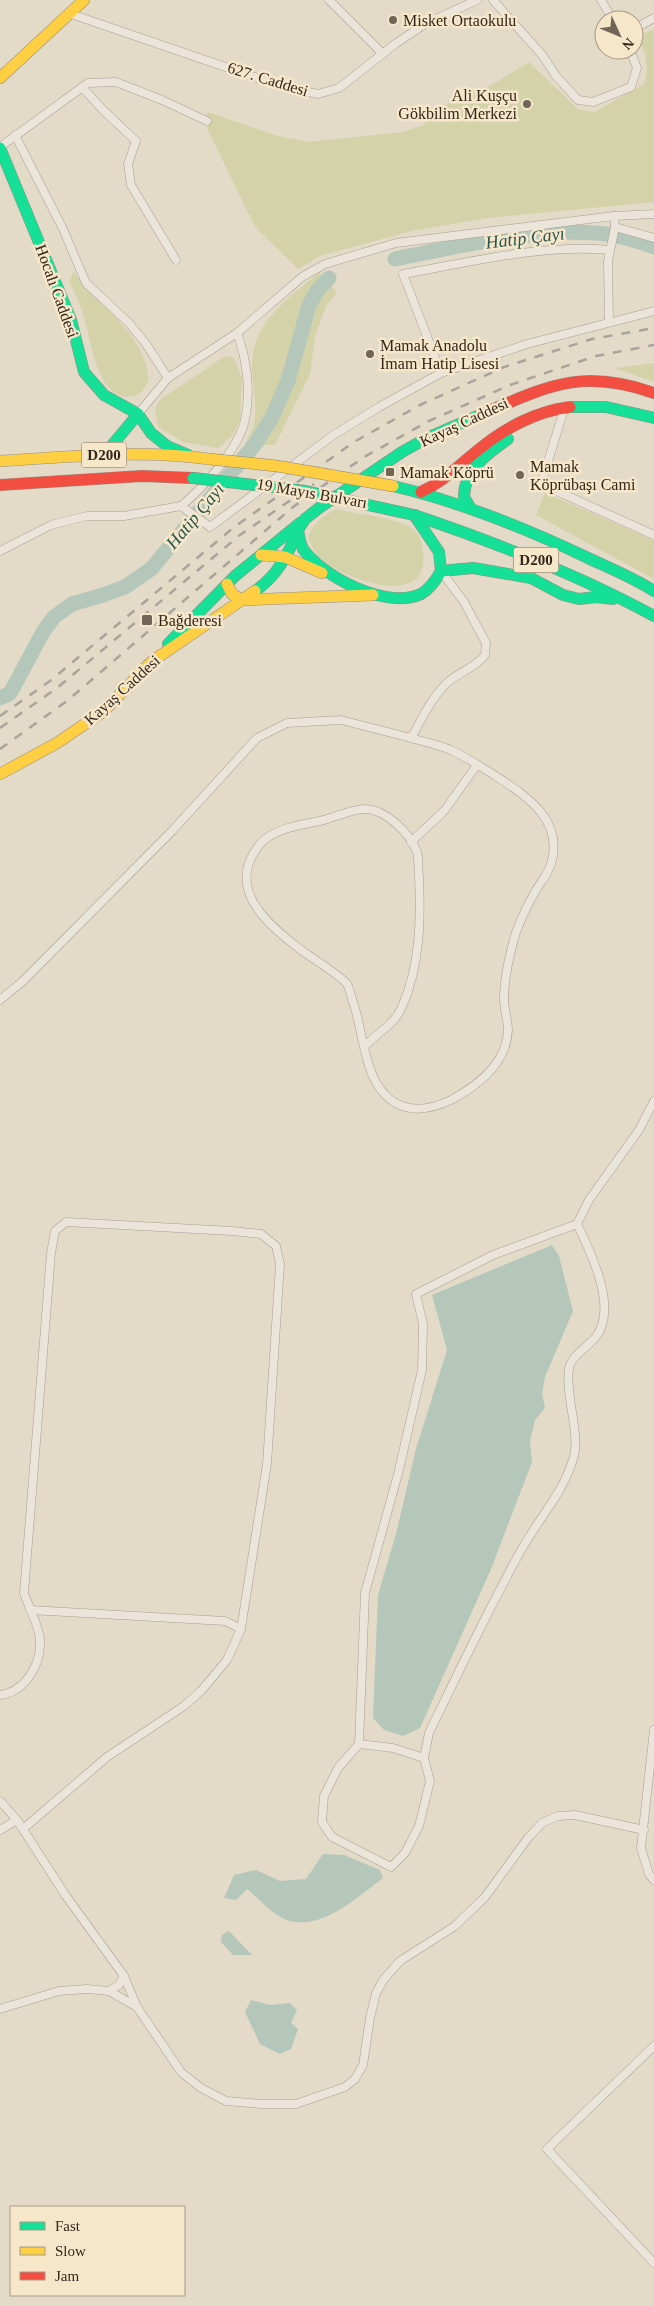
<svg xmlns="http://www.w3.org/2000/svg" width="654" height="2306" viewBox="0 0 654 2306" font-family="Georgia,serif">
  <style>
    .green { fill: #d4d2a9 }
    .water { fill: #b4c7ba }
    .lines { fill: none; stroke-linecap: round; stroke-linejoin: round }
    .river { stroke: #b4c7ba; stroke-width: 15 }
    .street-casing { stroke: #a79e91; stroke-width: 9 }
    .fast-casing { stroke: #978e81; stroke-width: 12 }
    .slow-casing { stroke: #978e81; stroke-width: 12 }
    .jam-casing { stroke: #978e81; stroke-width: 12 }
    .street { stroke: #eae4da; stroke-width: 8 }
    .fast { stroke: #16e098; stroke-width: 11 }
    .slow { stroke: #ffcf43; stroke-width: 11 }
    .jam { stroke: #f24e42; stroke-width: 11 }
    .rail { stroke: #a9a49a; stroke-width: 2.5; stroke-dasharray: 9 9; stroke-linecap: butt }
    .fast-bridge-casing { stroke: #8d8478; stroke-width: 12; stroke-linecap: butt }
    .slow-bridge-casing { stroke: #8d8478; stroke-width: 12; stroke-linecap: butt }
    .fast-bridge { stroke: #16e098; stroke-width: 11 }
    .slow-bridge { stroke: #ffcf43; stroke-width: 11 }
    .poi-dot { fill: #716557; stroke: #f6e7cb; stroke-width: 2 }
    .labels { text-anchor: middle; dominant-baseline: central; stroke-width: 5; stroke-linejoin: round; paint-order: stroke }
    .shield { fill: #f6e7cb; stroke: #6e6050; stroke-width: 1 }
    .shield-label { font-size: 15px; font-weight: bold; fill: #34261b }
    .poi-label { font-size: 16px; fill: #34261b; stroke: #f6e7cb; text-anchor: start }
    .street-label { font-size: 16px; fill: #34261b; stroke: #f6e7cb }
    .water-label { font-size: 18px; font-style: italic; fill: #295550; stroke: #f6e7cb }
  </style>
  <rect width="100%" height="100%" fill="#e3dac7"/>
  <g class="green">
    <path d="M654 29V202L488 218 411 231 320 256 298 269 255 227 207 128V112L278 136 309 142 403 132 423 125 443 107 461 94 490 86 529 62 578 109 595 112 644 84 647 71 645 54 638 37Z"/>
    <path d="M74 272C97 305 134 325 146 365 147 370 149 375 148 380 147 386 140 395 134 396 98 404 92 344 85 321 82 307 75 294 70 282L71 276Z"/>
    <path d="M320 272 337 293 326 306 315 337 310 374 275 445 245 444C248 439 251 433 253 427 259 408 252 384 252 365 252 323 290 296 320 272Z"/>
    <path d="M225 356 234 358 242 378 240 420 232 436 218 448 183 442 158 427 155 409 160 400Z"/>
    <path d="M654 363V382L615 368Z"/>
    <path d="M545 493 654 540V579L536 515Z"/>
    <path d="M336 509C354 513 401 519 413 529 421 536 422 544 423 553 430 609 348 580 325 562 316 556 312 547 308 538 313 523 323 516 336 509Z"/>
  </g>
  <g class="water">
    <path d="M552 1245 559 1256 573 1311 545 1377 542 1394 545 1408 535 1420 530 1441 532 1462 491 1569 420 1728 403 1736 384 1730 373 1718 378 1595 396 1534 416 1449 447 1350 432 1295Z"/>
    <path d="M323 1854 344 1855 380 1870 383 1878C355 1899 313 1939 277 1915 266 1908 257 1897 247 1889L236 1900 224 1898 234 1875 256 1870 280 1881 306 1879Z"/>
    <path d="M229 1931 252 1955H233L221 1942 222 1935Z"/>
    <path d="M251 2000 270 2005 290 2003 297 2010 291 2023 298 2029 291 2049 280 2054 260 2044 245 2012Z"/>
  </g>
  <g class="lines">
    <g class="river">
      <path d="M395 259C455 247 535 228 595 233 615 234 635 240 654 247"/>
      <path d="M0 698 9 694 13 688 43 632 54 617 72 604 103 595 125 587 151 569 256 443 271 419 288 381 309 305 317 291 329 278"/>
    </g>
    <defs>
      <g id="street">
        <path d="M329 0 383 54"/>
        <path d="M493 0 543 56 556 76 578 100 593 102 631 87 637 68 630 50"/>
        <path d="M601 0 613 20"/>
        <path d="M71 14 284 87 318 94 339 88 395 44 425 24 477 0"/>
        <path d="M634 29 654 18"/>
        <path d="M82 87 103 110 136 141 128 164 131 185 176 260"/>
        <path d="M15 135 63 229 86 283 129 323 146 344 168 378"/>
        <path d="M0 147 88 83 116 82 162 100 207 121"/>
        <path d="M615 227 654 238"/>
        <path d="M609 322 608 261 615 227 614 216"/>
        <path d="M441 373 403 274C471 262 542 244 610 250"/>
        <path d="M138 414 168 378 237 333 302 277 325 264 396 243 614 216 654 214"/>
        <path d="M562 416 541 484 654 535"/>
        <path d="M181 506C204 487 238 450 245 420 251 392 247 359 237 333"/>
        <path d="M0 551 51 525 87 516H124L181 506 210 527 332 436 379 407 441 373 527 344 654 311"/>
        <path d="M411 842 444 811 477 765"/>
        <path d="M0 1000 23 981 172 831 257 738 287 723 341 720 411 738"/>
        <path d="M364 1047C377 1033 395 1024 402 1007 420 966 421 920 419 877 418 869 419 859 417 852 410 833 386 810 366 809 356 808 334 817 324 820 303 825 275 827 260 844 224 888 267 924 301 950 312 958 340 975 347 984 350 989 351 997 353 1002 365 1035 363 1091 402 1106 418 1112 436 1107 451 1100 477 1086 507 1063 508 1030 508 1020 504 1010 504 999 504 980 508 962 513 943 517 925 526 908 535 892 540 883 548 874 551 864 565 818 523 794 491 773 479 766 466 757 453 751 440 745 424 742 411 738 422 719 431 698 447 683 459 672 475 668 485 655L486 643 464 602 441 571"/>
        <path d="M577 1224C591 1253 619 1309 595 1338 587 1347 571 1356 569 1369 565 1395 580 1433 574 1456 564 1493 537 1520 519 1554 487 1612 458 1673 429 1733L424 1758 430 1781 419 1826 405 1853 391 1867 332 1837 322 1822 324 1796 338 1768 359 1744 365 1593 398 1474 422 1370 423 1324 416 1294 493 1255 577 1224 589 1200 639 1130 654 1101"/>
        <path d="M30 1610 225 1621 241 1629"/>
        <path d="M0 1695C25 1692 41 1665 40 1641 40 1628 28 1605 24 1593L51 1253 55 1231 66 1222 232 1231 261 1234 276 1246 280 1264 267 1464 241 1629 227 1660 201 1691 184 1706 107 1757 23 1829"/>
        <path d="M654 1730 641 1848 649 1874 654 1880"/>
        <path d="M359 1744 393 1748 424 1758"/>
        <path d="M0 1801 17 1820 66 1896 124 1976 137 2007 181 2072 201 2088 226 2101 261 2104H296L345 2087 355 2079 363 2065 370 2018 376 1993 384 1979 400 1961 455 1926 485 1897 528 1838 542 1823 558 1816 575 1815 644 1830"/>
        <path d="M0 1830 17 1820"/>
        <path d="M109 1991 137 2007"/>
        <path d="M0 2009 59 1991 87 1989 109 1991 119 1985 124 1976"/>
        <path d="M654 2046 547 2149 654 2263"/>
      </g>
      <g id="fast">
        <path d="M0 148 71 320 84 372 104 395 138 414 151 433 167 446 188 455"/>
        <path d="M570 407H606L654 418"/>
        <path d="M104 455 138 414"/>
        <path d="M393 486C461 502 523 527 586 557 609 568 632 577 654 591"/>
        <path d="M470 507 464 497C464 470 488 453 508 439"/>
        <path d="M414 515C497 543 577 574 654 616"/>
        <path d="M414 515 439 552 441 571 473 568 531 578 563 595 579 599 597 597 613 599"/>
        <path d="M441 571C436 580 430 589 421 594 387 610 323 577 303 549 300 543 299 536 298 530L305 519 319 508 402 452 427 438 489 411"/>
        <path d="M255 591C277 576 288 555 298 530"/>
        <path d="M168 644 235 576 300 523"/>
      </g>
      <g id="slow">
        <path d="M0 78 84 0"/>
        <path d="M0 461C69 457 141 449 209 459"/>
        <path d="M261 555 285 557 322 573"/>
        <path d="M227 584 232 594 242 600 373 595"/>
        <path d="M0 774 57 743 104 711 151 662 255 591"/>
      </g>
      <g id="jam">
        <path d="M489 411C552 384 585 369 654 393"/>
        <path d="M0 485 142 476 193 478"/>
        <path d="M421 492C443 482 458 466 477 451 503 429 536 411 570 407"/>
      </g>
    </defs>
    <use href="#street" class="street-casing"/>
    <use href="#fast" class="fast-casing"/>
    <use href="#slow" class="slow-casing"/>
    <use href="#jam" class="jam-casing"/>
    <use href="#street" class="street"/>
    <use href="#fast" class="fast"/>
    <use href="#slow" class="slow"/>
    <use href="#jam" class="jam"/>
    <g class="rail">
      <path d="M0 716 50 681 233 528 354 442 420 405 504 367 592 339 654 328"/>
      <path d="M0 728 57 688 240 535 314 484"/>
      <path d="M0 749 67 701 293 507 364 457 429 421 510 385 596 356 654 345"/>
    </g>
    <defs>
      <path id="fast-bridge" d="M193 478 305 491 414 515"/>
      <path id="slow-bridge" d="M209 459 277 466 393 486"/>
    </defs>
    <use href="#fast-bridge" class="fast-bridge-casing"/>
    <use href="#slow-bridge" class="slow-bridge-casing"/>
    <use href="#fast-bridge" class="fast-bridge"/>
    <use href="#slow-bridge" class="slow-bridge"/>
  </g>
  <g class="poi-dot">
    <circle cx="393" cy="20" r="5"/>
    <circle cx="527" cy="104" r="5"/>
    <circle cx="370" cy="354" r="5"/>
    <rect x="385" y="467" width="10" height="10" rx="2.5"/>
    <circle cx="520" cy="475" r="5"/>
    <rect x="141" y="614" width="12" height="12" rx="2.5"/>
  </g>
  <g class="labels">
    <g class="shield">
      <rect x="81.5" y="442.5" width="45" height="25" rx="4"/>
      <rect x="513.5" y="547.5" width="45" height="25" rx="4"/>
    </g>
    <g class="shield-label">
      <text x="104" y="455">D200</text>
      <text x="536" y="560">D200</text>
    </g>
    <g class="poi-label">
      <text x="403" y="20">Misket Ortaokulu</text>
      <text x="517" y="95" text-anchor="end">Ali Kuşçu<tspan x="517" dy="18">Gökbilim Merkezi</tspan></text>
      <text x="380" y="345">Mamak Anadolu<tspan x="380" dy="18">İmam Hatip Lisesi</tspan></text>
      <text x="530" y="466">Mamak<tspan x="530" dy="18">Köprübaşı Cami</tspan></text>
      <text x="400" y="472">Mamak Köprü</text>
      <text x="158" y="620">Bağderesi</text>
    </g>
    <g class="street-label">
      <text transform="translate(268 79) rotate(17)">627. Caddesi</text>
      <text transform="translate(57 291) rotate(70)">Hocalı Caddesi</text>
      <text transform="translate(464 422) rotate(-25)">Kayaş Caddesi</text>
      <text transform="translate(312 493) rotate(10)">19 Mayıs Bulvarı</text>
      <text transform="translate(122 690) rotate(-42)">Kayaş Caddesi</text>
    </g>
    <g class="water-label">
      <text transform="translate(525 238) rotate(-7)">Hatip Çayı</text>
      <text transform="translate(195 516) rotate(-50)">Hatip Çayı</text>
    </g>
  </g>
  <rect x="10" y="2206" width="175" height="90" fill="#f6e7cb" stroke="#a89a85"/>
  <rect x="20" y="2222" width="25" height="8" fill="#16e098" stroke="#a89a85"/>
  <text x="55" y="2231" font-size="15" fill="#34261b">Fast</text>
  <rect x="20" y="2247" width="25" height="8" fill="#ffcf43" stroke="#a89a85"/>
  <text x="55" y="2256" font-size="15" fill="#34261b">Slow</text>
  <rect x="20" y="2272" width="25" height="8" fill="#f24e42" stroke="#a89a85"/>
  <text x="55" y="2281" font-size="15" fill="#34261b">Jam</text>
  <g transform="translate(619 35) rotate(134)"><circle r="24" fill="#f6e7cb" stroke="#a89a85"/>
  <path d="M0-4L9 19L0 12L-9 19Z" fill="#716557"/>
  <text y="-8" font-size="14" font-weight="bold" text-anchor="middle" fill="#34261b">N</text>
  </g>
</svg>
